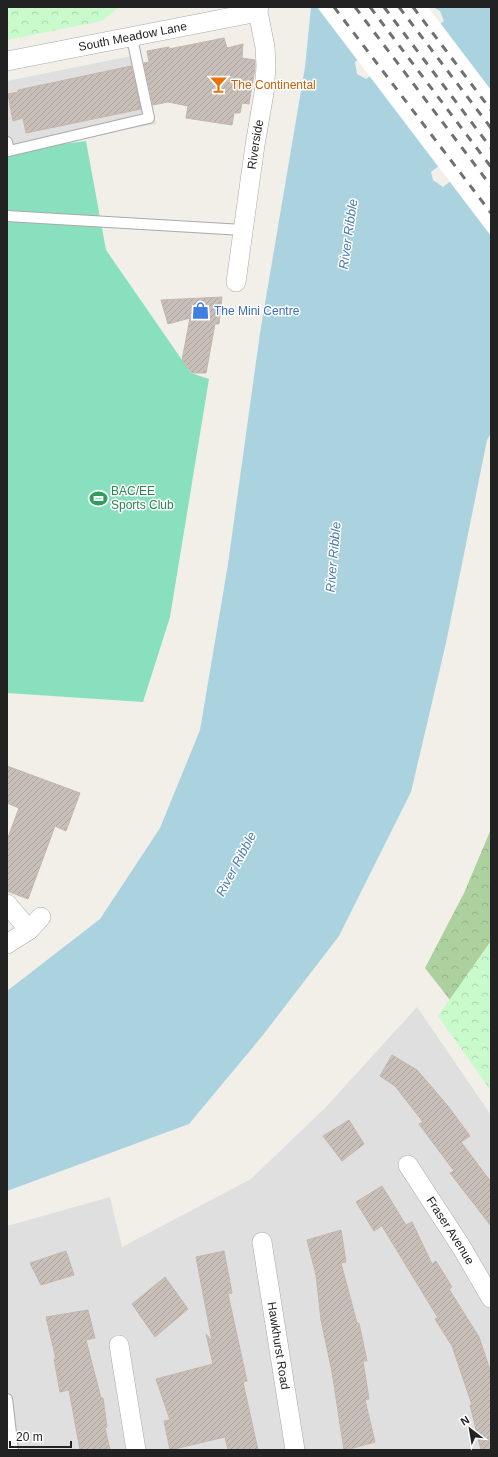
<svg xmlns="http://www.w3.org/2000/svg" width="498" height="1457" viewBox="0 0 498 1457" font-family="Helvetica,sans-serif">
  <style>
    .residential { fill: #e0dfdf }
    .forest { fill: url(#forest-crowns) }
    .park { fill: url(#park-crowns) }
    .pitch { fill: #88e0be }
    .water { fill: #aad3df }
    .pier { fill: #fff }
    .building { fill: url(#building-hatch); stroke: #c4b6ab }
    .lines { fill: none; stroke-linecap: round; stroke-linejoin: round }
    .lane-casing { stroke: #a9a9a9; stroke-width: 12 }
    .street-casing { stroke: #a9a9a9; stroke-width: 20 }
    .lane { stroke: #fff; stroke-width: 10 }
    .street { stroke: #fff; stroke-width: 19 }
    .rail { stroke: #707070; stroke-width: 3; stroke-dasharray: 8 8; stroke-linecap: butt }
    .labels { text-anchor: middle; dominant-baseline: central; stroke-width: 3; stroke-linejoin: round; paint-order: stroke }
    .street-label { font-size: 12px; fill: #222; stroke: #fff }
    .food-label { font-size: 12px; fill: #c56008; stroke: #fff; text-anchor: start }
    .shop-label { font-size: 12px; fill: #366cbe; stroke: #fff; text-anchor: start }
    .leisure-label { font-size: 12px; fill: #27864d; stroke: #fff; text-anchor: start }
    .water-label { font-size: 13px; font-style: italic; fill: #4a7aab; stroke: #fff }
  </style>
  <defs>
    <pattern id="forest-crowns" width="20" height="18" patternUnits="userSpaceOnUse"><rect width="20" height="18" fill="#add19e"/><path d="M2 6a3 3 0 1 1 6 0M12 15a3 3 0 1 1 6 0" fill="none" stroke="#95b388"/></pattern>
    <pattern id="park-crowns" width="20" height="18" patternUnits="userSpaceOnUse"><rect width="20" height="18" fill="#c8facc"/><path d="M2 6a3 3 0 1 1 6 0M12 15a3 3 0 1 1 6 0" fill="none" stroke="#acd6af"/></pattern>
    <pattern id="building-hatch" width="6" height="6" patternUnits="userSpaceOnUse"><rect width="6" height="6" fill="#c7bfb8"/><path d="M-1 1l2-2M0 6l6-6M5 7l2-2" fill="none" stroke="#aba49e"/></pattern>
  </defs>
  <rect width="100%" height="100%" fill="#f2efe9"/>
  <g class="residential">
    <path d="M141 54 156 124 7 150V81Z"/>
    <path d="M417 1007 491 1115V1450H7V1226L110 1197 122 1247 251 1179 325 1108Z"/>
  </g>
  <path class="forest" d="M491 829V941L450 1000 425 968 464 893Z"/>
  <g class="park">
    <path d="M7 7H119L102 21 7 40Z"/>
    <path d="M491 941V1091L438 1016Z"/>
  </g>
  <path class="pitch" d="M86 141 106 250 191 373 209 379 170 617 143 702 7 693V151Z"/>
  <path class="water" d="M311 7H430L355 62 357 74 366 79 444 21 440 11 433 7H491V125L431 172 433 180 443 187 491 150V433L487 440 446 643 411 792 339 936 263 1035 189 1124 7 1191V991L100 919 160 828 200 730 228 564 260 333 305 67Z"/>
  <path class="pier" d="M317 7H428L491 90V236Z"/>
  <g class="building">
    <path d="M224 38 227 48 243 44 242 58 255 60V68L249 104 242 103 240 113H234L232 125 186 118 188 106 168 102 153 105 144 63 149 62 147 51 169 47V49Z"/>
    <path d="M131 66 141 109 26 133 23 118 13 121 8 94 18 92V90Z"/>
    <path d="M222 297 219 324H215L206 373H192L182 360 190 318 168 324 161 300Z"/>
    <path d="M7 766 80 793 66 831 55 826 28 899 7 891V840L19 808 7 803Z"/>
    <path d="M392 1055 417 1070 448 1106 470 1136 461 1142 491 1182V1226L450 1173 454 1171 419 1124 423 1122 395 1086 380 1076Z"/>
    <path d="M349 1120 364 1144 342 1161 323 1136Z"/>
    <path d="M382 1186 406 1225 412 1222 432 1264 436 1261 452 1287 449 1289 479 1337 491 1373V1450H481L470 1405H472L452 1346 435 1319 438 1318 382 1226 374 1231 356 1202Z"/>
    <path d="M341 1230 346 1262 341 1263 357 1323H359L367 1361H363L369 1399 365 1400 375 1442 346 1450H344L332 1372 321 1320 316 1275 307 1240Z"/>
    <path d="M66 1251 74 1275 41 1285 30 1263Z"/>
    <path d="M224 1251 232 1293 228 1294 247 1381 243 1382 258 1450H228L225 1437 170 1450 164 1421 170 1420 156 1379 213 1364 206 1334 212 1341 196 1257Z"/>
    <path d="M165 1277 188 1309 155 1337 132 1304Z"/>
    <path d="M88 1310 95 1338 86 1340 101 1398H103L107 1427 105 1428 110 1450H80L69 1390 60 1392 54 1359H56L46 1317Z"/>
  </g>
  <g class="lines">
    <defs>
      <g id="lane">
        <path d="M7 142 9 151 149 118 132 38"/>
        <path d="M7 216 243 230"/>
        <path d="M7 1399 13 1450"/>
      </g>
      <g id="street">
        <path id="s1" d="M7 61 258 12"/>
        <path id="s2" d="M236 282 255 145 264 93 266 66 265 47 258 12 259 7"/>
        <path d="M7 904 29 930"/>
        <path d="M7 944 29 930 41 917"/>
        <path id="s3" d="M408 1165 462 1248 491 1298"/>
        <path id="s4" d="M262 1242 295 1450"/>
        <path d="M119 1345 136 1450"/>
      </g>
    </defs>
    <use href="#lane" class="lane-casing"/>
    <use href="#street" class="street-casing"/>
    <use href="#lane" class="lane"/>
    <use href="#street" class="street"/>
    <g class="rail">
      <path d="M334 7 491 213"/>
      <path d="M355 7 491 186"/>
      <path d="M370 7 491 167"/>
      <path d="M384 7 491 148"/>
      <path d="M399 7 491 128"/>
      <path d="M413 7 491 110"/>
    </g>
  </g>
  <defs>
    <symbol id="bar-bare" viewBox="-9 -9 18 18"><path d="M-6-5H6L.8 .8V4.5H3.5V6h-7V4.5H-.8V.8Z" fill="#e8710a" stroke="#fff" stroke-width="2.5" paint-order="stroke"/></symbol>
    <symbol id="shop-bare" viewBox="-9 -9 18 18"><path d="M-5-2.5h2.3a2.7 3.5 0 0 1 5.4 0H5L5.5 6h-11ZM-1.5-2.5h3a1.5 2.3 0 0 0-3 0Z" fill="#3f7fe0" stroke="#fff" stroke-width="2.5" paint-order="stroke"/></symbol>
    <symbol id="stadium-bare" viewBox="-9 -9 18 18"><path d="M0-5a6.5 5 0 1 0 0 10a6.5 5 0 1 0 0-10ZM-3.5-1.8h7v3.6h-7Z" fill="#2e9e5b" stroke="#fff" stroke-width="2.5" paint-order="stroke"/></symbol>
  </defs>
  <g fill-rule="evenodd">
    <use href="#bar-bare" x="206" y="72" width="25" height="25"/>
    <use href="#shop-bare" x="188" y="298" width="25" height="25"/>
    <use href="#stadium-bare" x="86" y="486" width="25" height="25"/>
  </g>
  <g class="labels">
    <g class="street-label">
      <text stroke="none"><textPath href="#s1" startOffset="128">South Meadow Lane</textPath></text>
      <text stroke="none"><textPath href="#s2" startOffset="139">Riverside</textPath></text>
      <text stroke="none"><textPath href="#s3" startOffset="78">Fraser Avenue</textPath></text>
      <text stroke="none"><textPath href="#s4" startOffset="105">Hawkhurst Road</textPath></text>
    </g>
    <g class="food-label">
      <text x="231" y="85">The Continental</text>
    </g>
    <g class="shop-label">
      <text x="214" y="311">The Mini Centre</text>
    </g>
    <g class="leisure-label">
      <text x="111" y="491">BAC/EE<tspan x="111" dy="14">Sports Club</tspan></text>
    </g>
    <g class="water-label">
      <text transform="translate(348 234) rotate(-82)">River Ribble</text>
      <text transform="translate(333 557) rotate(-85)">River Ribble</text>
      <text transform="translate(236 864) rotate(-62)">River Ribble</text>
    </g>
  </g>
  <rect width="498" height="1457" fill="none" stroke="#222222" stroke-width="16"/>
  <g transform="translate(470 1429) rotate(329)" stroke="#ffffff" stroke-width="3" paint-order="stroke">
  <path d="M0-3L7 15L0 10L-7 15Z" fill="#222222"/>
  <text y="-6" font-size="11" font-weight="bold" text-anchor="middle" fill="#222222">N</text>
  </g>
  <path d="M10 1441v6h61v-6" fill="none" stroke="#222222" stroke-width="2"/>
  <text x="16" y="1441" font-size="12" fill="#222222" stroke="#ffffff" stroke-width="3" paint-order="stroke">20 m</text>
</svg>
